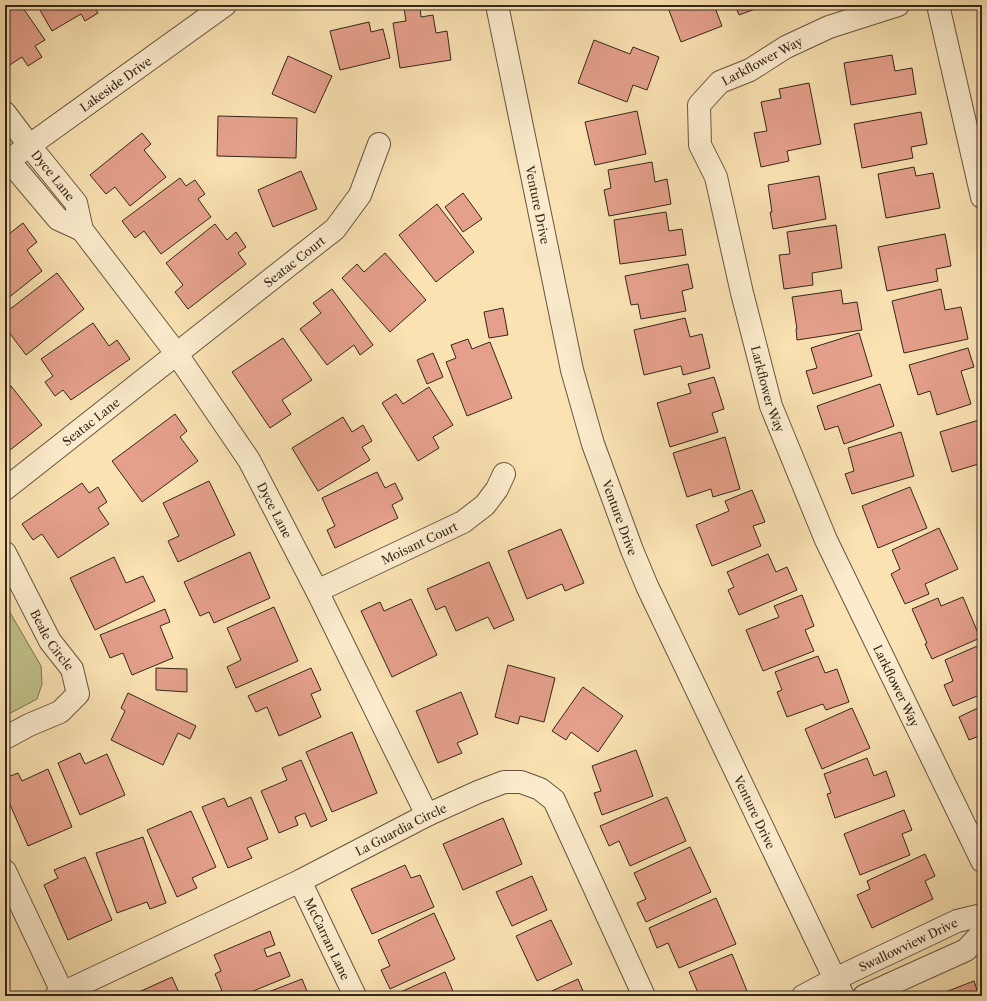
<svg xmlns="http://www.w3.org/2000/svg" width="987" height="1001" viewBox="0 0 987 1001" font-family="'Libre Caslon Text',serif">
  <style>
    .green { fill: #c1c28a; stroke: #7a7452 }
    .building { fill: #e5a08b; stroke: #34261a }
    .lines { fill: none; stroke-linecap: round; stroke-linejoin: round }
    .minor-casing { stroke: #665540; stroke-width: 24 }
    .minor { stroke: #fceccd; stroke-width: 22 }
    .labels { text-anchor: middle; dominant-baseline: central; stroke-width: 3; stroke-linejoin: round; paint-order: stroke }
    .street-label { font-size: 12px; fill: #34261a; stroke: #fceccd }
  </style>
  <rect width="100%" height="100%" fill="#fae2b2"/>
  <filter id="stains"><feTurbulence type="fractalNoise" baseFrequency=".005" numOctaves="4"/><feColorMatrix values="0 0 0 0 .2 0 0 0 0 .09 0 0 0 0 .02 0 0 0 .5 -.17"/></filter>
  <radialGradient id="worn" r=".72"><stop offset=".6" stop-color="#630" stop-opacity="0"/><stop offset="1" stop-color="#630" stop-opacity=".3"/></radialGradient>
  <path class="green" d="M5 604 41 666 42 684 37 699 5 716Z"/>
  <g class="building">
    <path d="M5 5H21L45 40 35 46 42 57 28 66 22 57 5 68Z"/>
    <path d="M37 5H93L98 13 85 21 81 14 52 31Z"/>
    <path d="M667 5H714L722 26 681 42Z"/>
    <path d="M735 5H766L739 15Z"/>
    <path d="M420 6 421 17 433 15 436 33 447 31 451 60 400 68 393 23 406 21 404 8Z"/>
    <path d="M369 22 371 32 383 29 390 58 340 70 330 31Z"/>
    <path d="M594 40 630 54 633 47 659 57 647 90 633 85 627 102 578 83Z"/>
    <path d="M892 55 895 71 912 68 916 94 851 105 844 63Z"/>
    <path d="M288 56 332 76 315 113 272 94Z"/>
    <path d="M809 83 821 144 787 151 789 161 761 167 754 133 767 131 761 102 781 98 779 89Z"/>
    <path d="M637 111 646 154 595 165 585 122Z"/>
    <path d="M921 112 927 144 911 147 913 158 862 168 854 124Z"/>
    <path d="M218 116 297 118 296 158 217 156Z"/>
    <path d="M142 133 151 144 144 150 166 177 130 206 115 187 106 194 90 175Z"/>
    <path d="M652 162 655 182 667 179 671 204 609 216 604 190 611 188 608 170Z"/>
    <path d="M914 167 916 176 933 173 940 208 886 218 878 174Z"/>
    <path d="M301 171 317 209 273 227 258 190Z"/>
    <path d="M819 176 826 219 773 229 770 212H772L768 185Z"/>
    <path d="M180 178 186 186 195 180 205 194 198 199 211 217 161 254 144 231 135 238 122 221Z"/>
    <path d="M463 193 482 219 463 232 445 207Z"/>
    <path d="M437 204 474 252 436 282 399 235Z"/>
    <path d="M666 212 669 231 682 229 686 255 620 264 614 220Z"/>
    <path d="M23 223 37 242 27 250 42 271 7 299 5 297V237Z"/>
    <path d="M215 224 227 240 236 232 246 247 238 253 246 264 188 309 175 292 183 285 166 263Z"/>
    <path d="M836 225 842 268 812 273 813 285 784 289 779 255 790 254 787 232Z"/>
    <path d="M945 234 951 266 936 269 938 281 887 291 878 247Z"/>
    <path d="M385 253 426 300 390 332 342 278 357 264 364 272Z"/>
    <path d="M688 264 693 288 682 291 686 311 641 319 638 304 631 305 625 276Z"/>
    <path d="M57 273 84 309 26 355 5 327V313Z"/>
    <path d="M332 289 373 345 360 355 354 345 327 365 300 329 321 313 313 303Z"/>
    <path d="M941 289 945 310 961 307 968 339 904 353 892 301Z"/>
    <path d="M841 290 843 304 857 302 862 330 797 340 796 329H797L792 297Z"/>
    <path d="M503 308 508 335 489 338 484 312Z"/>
    <path d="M685 318 690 337 702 334 710 368 683 375 681 366 644 375 634 330Z"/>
    <path d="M93 323 109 346 117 340 130 359 71 400 63 390 55 396 45 382 53 376 41 359Z"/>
    <path d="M859 333 872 376 813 394 806 371 817 368 811 348Z"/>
    <path d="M283 338 312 380 282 400 291 414 270 428 232 372Z"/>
    <path d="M468 339 472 349 490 342 512 398 467 416 446 362 456 358 451 345Z"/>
    <path d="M968 348 974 367 961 371 971 404 937 415 930 391 918 395 909 365Z"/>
    <path d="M433 353 443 377 427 384 417 360Z"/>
    <path d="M714 377 724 409 712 413 718 432 670 447 657 403 691 393 688 384Z"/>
    <path d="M880 384 894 426 844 444 838 426 825 430 817 406Z"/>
    <path d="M11 386 42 425 5 454V391Z"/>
    <path d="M429 387 453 425 433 437 439 448 418 461 382 403 396 394 403 404Z"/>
    <path d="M175 414 187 431 180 437 198 461 142 502 112 461Z"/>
    <path d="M343 417 352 432 363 425 372 441 362 447 370 460 318 491 292 448Z"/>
    <path d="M982 419V463L952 472 940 432Z"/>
    <path d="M901 432 914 476 852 494 845 474 854 471 848 448Z"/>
    <path d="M725 437 740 489 713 497 711 489 687 497 673 453Z"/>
    <path d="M377 472 385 488 395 483 403 499 392 505 398 518 335 548 327 530 335 526 322 498Z"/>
    <path d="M209 481 235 535 178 562 168 541 179 536 163 503Z"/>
    <path d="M82 483 89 493 98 487 107 502 98 508 109 524 58 558 42 534 33 540 22 524Z"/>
    <path d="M910 487 927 528 878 548 862 506Z"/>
    <path d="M752 490 765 522 753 526 761 546 712 566 696 525 729 511 725 501Z"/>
    <path d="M939 528 958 569 925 584 929 594 905 604 891 574 900 569 892 550Z"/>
    <path d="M561 529 584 583 565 591 562 584 527 599 508 551Z"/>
    <path d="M250 552 270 598 214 623 209 612 200 616 184 582Z"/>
    <path d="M768 554 776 572 787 567 797 590 739 615 728 590 734 587 727 572Z"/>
    <path d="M114 557 126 583 143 576 155 601 95 630 70 578Z"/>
    <path d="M489 562 514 620 494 629 488 617 456 631 445 606 436 610 427 589Z"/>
    <path d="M802 595 814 626 805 630 814 651 763 671 746 630 779 617 774 606Z"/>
    <path d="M963 597 980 638 932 659 925 644 927 643 912 609 938 598 941 606Z"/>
    <path d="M411 599 437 655 392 677 361 611 380 602 384 611Z"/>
    <path d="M274 607 298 661 236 688 227 667 241 660 227 628Z"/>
    <path d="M165 609 170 622 160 626 173 658 132 675 123 653 110 658 100 635Z"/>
    <path d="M982 644V694L953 706 944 685 953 681 945 660Z"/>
    <path d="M818 656 825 673 837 669 849 702 826 710 823 704 787 717 777 692 782 690 775 672Z"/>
    <path d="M508 665 555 678 544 722 520 716 518 724 495 717Z"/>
    <path d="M156 668 187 669V692L156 690Z"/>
    <path d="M311 668 321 690 311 694 321 717 279 736 267 707 256 712 248 696Z"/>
    <path d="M583 687 623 716 598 752 571 732 566 740 552 731Z"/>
    <path d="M461 692 478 734 457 743 462 753 438 763 416 711Z"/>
    <path d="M128 693 196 726 190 739 178 733 163 765 111 740 125 711 121 708Z"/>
    <path d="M982 706V737L981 735 969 740 959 717Z"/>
    <path d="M852 708 870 748 822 769 805 729Z"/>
    <path d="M352 732 377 793 332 812 306 752Z"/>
    <path d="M636 750 653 796 602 815 594 793 601 791 592 766Z"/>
    <path d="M80 753 85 764 107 754 125 795 80 815 58 763Z"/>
    <path d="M867 758 874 776 886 771 895 796 835 818 827 794 831 793 824 774Z"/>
    <path d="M301 760 327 820 311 827 305 813 295 817 298 825 279 833 261 791 287 780 282 768Z"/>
    <path d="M48 769 72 827 28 846 5 793V778L18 773 22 781Z"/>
    <path d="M251 797 268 839 247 848 252 858 228 868 202 807 224 798 228 807Z"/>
    <path d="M667 797 686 841 630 866 619 841 609 846 600 826Z"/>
    <path d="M904 810 912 830 902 834 910 855 860 875 844 834Z"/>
    <path d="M191 811 216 867 192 878 197 888 177 897 147 830Z"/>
    <path d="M503 818 522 864 463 890 443 844Z"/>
    <path d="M143 837 166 903 150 909 147 902 117 913 96 853Z"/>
    <path d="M690 847 711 892 646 922 637 903 646 899 634 873Z"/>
    <path d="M925 854 935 876 925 881 933 899 872 928 857 895 870 889 867 881Z"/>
    <path d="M85 857 112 920 68 940 44 885 58 878 54 870Z"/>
    <path d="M405 865 411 878 420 875 434 907 372 934 351 889Z"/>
    <path d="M532 876 547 910 512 926 496 892Z"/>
    <path d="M716 898 736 944 679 968 668 943 657 948 649 928Z"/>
    <path d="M434 913 455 959 390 989 381 970 390 966 378 940Z"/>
    <path d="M551 920 572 964 537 981 516 936Z"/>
    <path d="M270 931 275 945 264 949 267 957 280 952 290 976 241 996H224L215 974 221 971 214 955Z"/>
    <path d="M732 954 749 996H696L699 995 689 972Z"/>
    <path d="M445 972 455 996H394V995Z"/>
    <path d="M172 977 180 995 187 992 188 996H130Z"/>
    <path d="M302 979 309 996H258Z"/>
    <path d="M578 979 585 996H541Z"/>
    <path d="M974 981 979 996H935Z"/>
  </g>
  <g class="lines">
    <defs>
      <g id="minor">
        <path id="s1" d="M497 5 572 370 593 444 632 550 647 586 843 996"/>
        <path id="s2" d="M898 5 829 27 786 47 750 70 720 82 699 105 700 145 716 177 742 293 771 406 826 540 982 861"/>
        <path d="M938 5 982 197"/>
        <path id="s3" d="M5 113 29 145 76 203 82 230 176 353 249 460 317 591 427 815"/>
        <path d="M5 156 58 219 82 230"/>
        <path id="s4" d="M5 163 225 5"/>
        <path id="s5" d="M5 489 335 229 360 195 379 144"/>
        <path id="s6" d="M5 553 50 641 72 669 78 694 60 712 29 725 5 738"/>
        <path id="s7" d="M317 591 463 522 485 505 497 489 504 474"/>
        <path d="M5 871 64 996"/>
        <path id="s8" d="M300 881 355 996"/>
        <path id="s9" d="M56 996 300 881 427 815 478 792 504 782H521L540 789 554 800 644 996"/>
        <path id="s10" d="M803 996 835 979 957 921 982 915"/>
        <path d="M864 996 966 950 982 933"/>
      </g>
    </defs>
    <use href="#minor" class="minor-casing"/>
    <use href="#minor" class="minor"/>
  </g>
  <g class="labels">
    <g class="street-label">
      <text transform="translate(762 61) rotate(-28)">Larkflower Way</text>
      <text stroke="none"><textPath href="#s4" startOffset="136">Lakeside Drive</textPath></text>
      <text stroke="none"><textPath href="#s3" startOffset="79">Dyce Lane</textPath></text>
      <text stroke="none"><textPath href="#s1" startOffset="204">Venture Drive</textPath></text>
      <text stroke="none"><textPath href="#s5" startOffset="368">Seatac Court</textPath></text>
      <text stroke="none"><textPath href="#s2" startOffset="520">Larkflower Way</textPath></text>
      <text stroke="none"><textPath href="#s5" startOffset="109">Seatac Lane</textPath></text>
      <text stroke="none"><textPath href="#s3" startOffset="483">Dyce Lane</textPath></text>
      <text stroke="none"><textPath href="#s1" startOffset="528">Venture Drive</textPath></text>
      <text stroke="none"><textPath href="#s7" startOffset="113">Moisant Court</textPath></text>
      <text stroke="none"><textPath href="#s6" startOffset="99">Beale Circle</textPath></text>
      <text stroke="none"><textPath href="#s2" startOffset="844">Larkflower Way</textPath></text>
      <text stroke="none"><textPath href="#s1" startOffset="852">Venture Drive</textPath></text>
      <text stroke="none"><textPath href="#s9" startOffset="383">La Guardia Circle</textPath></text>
      <text stroke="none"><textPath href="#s8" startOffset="64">McCarran Lane</textPath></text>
      <text stroke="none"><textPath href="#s10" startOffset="117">Swallowview Drive</textPath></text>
    </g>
  </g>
  <rect width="987" height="1001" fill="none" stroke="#fae2b2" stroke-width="20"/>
  <rect x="6" y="6" width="975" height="989" fill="none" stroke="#34261a" stroke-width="2"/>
  <rect x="10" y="10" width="967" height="981" fill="none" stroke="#34261a"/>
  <rect width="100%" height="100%" filter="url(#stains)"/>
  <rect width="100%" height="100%" fill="url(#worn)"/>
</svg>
